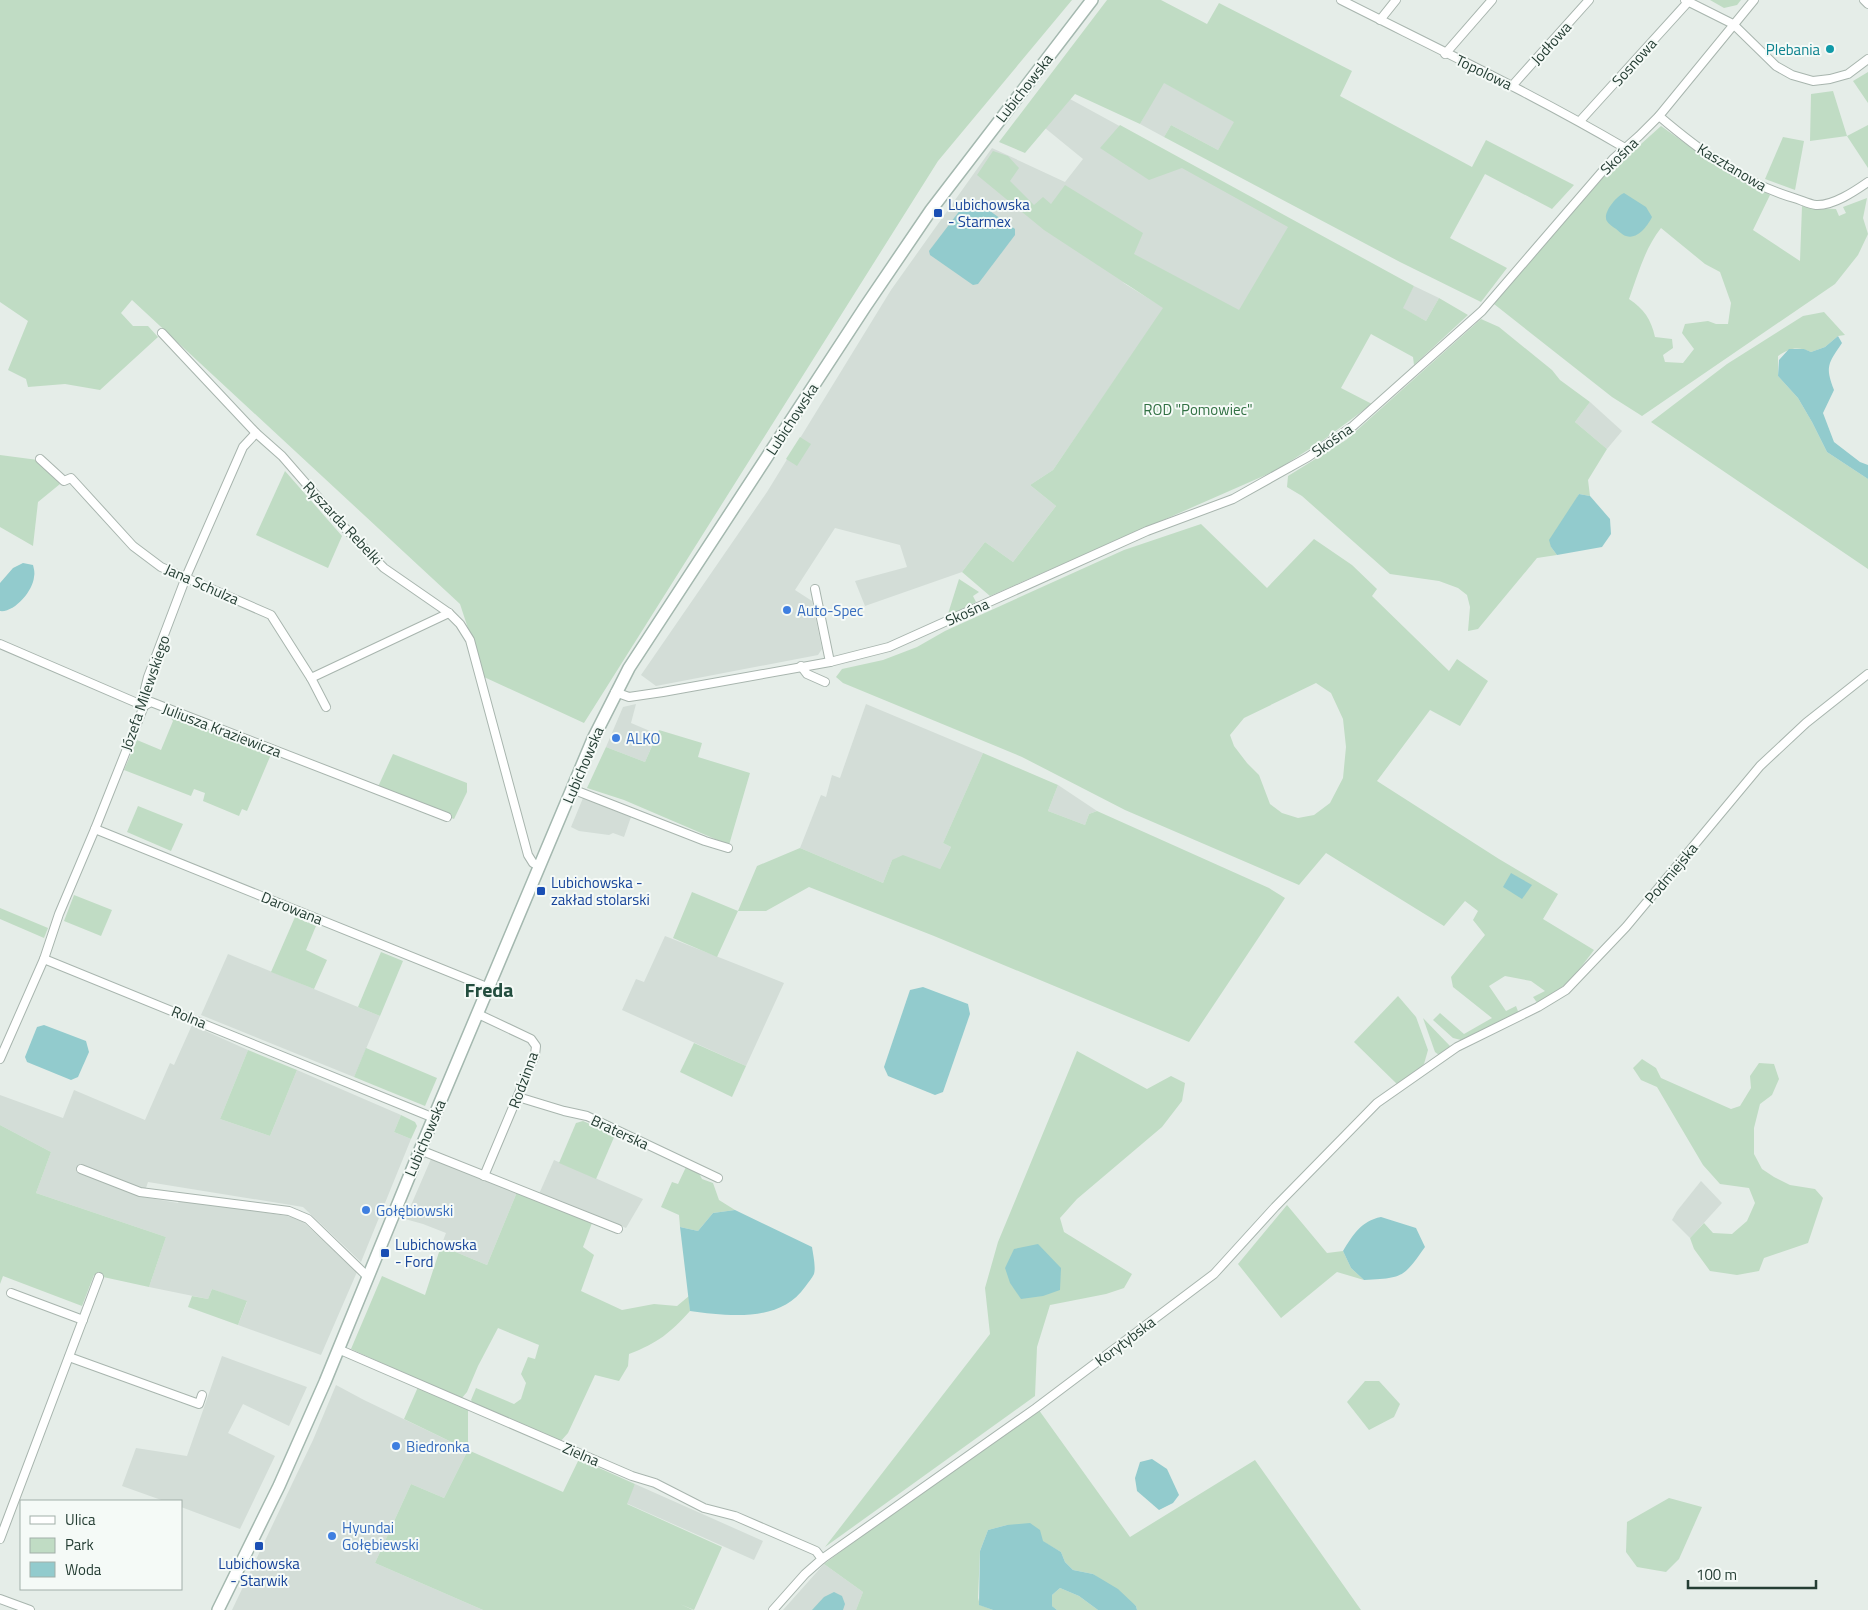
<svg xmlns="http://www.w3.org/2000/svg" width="1868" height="1610" viewBox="0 0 1868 1610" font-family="'Titillium Web',sans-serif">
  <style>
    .built { fill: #d3ddd7 }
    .green { fill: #c0dcc4; fill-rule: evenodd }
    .water { fill: #92cbcd }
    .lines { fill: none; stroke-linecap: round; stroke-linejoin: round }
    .street-casing { stroke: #a8b5ae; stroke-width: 10 }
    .secondary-casing { stroke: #a4b8af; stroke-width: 14 }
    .street { stroke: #fff; stroke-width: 8 }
    .secondary { stroke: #fff; stroke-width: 11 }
    .culture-dot { fill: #0f9aa8; stroke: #f5faf7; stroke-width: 2 }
    .transit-dot { fill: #1a4fb4; stroke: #f5faf7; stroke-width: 2 }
    .shop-dot { fill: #3f7fe0; stroke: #f5faf7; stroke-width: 2 }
    .labels { text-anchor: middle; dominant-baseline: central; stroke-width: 4; stroke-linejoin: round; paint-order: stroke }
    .street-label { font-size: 15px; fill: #253e34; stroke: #f5faf7 }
    .culture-label { font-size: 15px; fill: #0d838f; stroke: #f5faf7; text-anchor: end }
    .transit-label { font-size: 15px; fill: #164399; stroke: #f5faf7; text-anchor: start }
    .park-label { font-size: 15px; fill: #327144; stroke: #f5faf7 }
    .shop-label { font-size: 15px; fill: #366cbe; stroke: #f5faf7; text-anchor: start }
    .district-label { font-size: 20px; font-weight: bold; fill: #234e3f; stroke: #f5faf7 }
  </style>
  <rect width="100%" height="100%" fill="#e5ede8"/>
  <g class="built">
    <path d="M1163 82 1235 122 1218 150 1171 125 1164 137 1140 124Z"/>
    <path d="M1070 99 1308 229 1248 338 1122 282 1164 308 1053 470 1030 485 1056 506 1013 562 985 542 962 572 865 606 855 581 907 567 900 545 835 528 795 590 812 601 822 649 818 655 656 686 641 675 767 492 891 290 992 148 1065 182 1083 159 1045 128Z"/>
    <path d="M1414 286 1439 298 1426 321 1402 308Z"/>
    <path d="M1590 402 1622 431 1607 449 1575 422Z"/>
    <path d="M636 704 631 723 657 734 645 762 606 747 623 707Z"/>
    <path d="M866 704 983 753 943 843 951 847 940 869 892 860 883 883 800 848 821 795 826 797 832 775 840 778Z"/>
    <path d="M1058 785 1097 811 1089 814 1085 825 1048 811Z"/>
    <path d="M583 798 631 817 624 837 613 833 609 835 579 831 571 827Z"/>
    <path d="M665 936 784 983 746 1066 622 1010 636 979 644 982Z"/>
    <path d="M228 954 380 1016 354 1077 201 1015Z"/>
    <path d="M192 1025 248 1050 220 1119 270 1136 297 1070 401 1115 394 1132 411 1139 361 1262 303 1207 148 1182 143 1197 178 1203 180 1199 299 1218 357 1272 321 1355 238 1325 247 1302 212 1289 208 1299 149 1287 166 1237 36 1193 51 1152 0 1125V1095L63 1118 74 1090 145 1120 170 1063 174 1065Z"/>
    <path d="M431 1159 517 1192 487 1265 441 1246 446 1233 423 1224 405 1219Z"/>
    <path d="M554 1160 643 1199 626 1228 539 1194Z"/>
    <path d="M1701 1181 1722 1203 1690 1238 1672 1220 1677 1211Z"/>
    <path d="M222 1356 307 1387 289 1426 243 1404 228 1433 275 1456 240 1529 181 1507V1501H164L122 1486 136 1448 187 1456Z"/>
    <path d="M336 1385 364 1400 468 1450 444 1498 411 1484 375 1563 483 1610H232L313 1440Z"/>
    <path d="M635 1484 763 1541 754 1560 626 1503Z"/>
    <path d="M824 1564 863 1592 856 1610H783Z"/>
  </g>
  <g class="green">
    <path d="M0 0H1072L938 161 584 723 484 677 460 604 132 300 121 313 133 326H148L158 337 100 390 65 384 28 387 26 379 8 370 28 321 0 302Z"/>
    <path d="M1107 0H1161L1207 24 1219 3 1352 71 1340 96 1472 167 1486 140 1574 185 1552 209 1485 174 1450 238 1507 268 1481 302 1400 262 1164 137 1171 125 1218 150 1234 122 1164 83 1140 124 1075 94 1025 153 999 142Z"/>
    <path d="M1710 0H1741L1737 5 1724 8Z"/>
    <path d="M1868 72V103L1853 81Z"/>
    <path d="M1833 91 1847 136 1868 125V168L1847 136 1810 141 1811 94Z"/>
    <path d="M1120 125 1414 286 1403 308 1426 321 1439 298 1468 315 1414 365 1413 357 1371 334 1341 388 1372 404 1322 441 1275 471 990 596 962 572 985 542 1013 562 1056 506 1030 485 1053 470 1163 308 1044 230 977 175 993 151 1008 156 1019 168 1010 181 1034 205 1043 197 1051 204 1065 185 1143 233 1134 254 1239 310 1288 227 1182 168 1149 180 1100 148Z"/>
    <path d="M1661 126 1717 166 1770 195 1753 230 1800 261 1802 206 1814 208 1836 209 1839 216 1846 213 1843 207 1867 198 1863 218 1868 234 1858 255 1835 284 1642 416 1612 397 1494 304 1607 170 1631 153ZM1661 228 1705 264 1720 272 1731 303 1728 324H1716L1708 321 1685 324 1682 333 1694 349 1683 363 1665 362 1663 355 1673 348 1672 339 1655 337C1651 319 1644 309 1629 299 1638 274 1645 248 1661 228Z"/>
    <path d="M1783 137 1804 141 1795 190 1765 179Z"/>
    <path d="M1824 312 1845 335 1838 336 1825 347 1811 352C1797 346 1790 348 1778 356V376L1798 398 1812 422 1827 452 1868 479V569L1651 422 1727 364 1803 316Z"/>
    <path d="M1481 319 1499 327 1552 370 1560 380 1590 402 1575 422 1607 449 1588 480 1590 496 1579 494 1551 547 1557 555 1537 558 1478 629 1468 631 1470 607 1467 595 1458 588 1439 581 1390 574 1302 496 1287 487 1288 476 1346 440Z"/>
    <path d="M800 437 811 444 797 466 786 459Z"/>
    <path d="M0 455 38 460 60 484 38 502 33 546 0 527Z"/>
    <path d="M285 471 342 536 328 568 256 535Z"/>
    <path d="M1201 524 1267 588 1314 539 1352 565 1377 589 1372 596 1449 671 1457 659 1488 681 1460 726 1430 710 1377 781 1499 859 1558 894 1543 919 1594 950C1577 973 1563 990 1538 1004L1533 997 1545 991 1531 981 1505 976 1489 986 1506 1011 1516 1006 1519 1014 1461 1040 1453 1038 1433 1020 1440 1013 1464 1034 1492 1018 1453 987 1451 977 1485 935 1473 920 1478 911 1465 901 1444 926 1326 853 1299 885 1125 810 1022 757 843 683 836 677 842 669 883 660 917 647 945 631 1124 550ZM1316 683 1331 693 1343 719 1346 747 1343 778 1330 803 1314 815 1298 818 1282 813 1270 804 1259 775 1247 763 1234 746 1230 735 1244 718Z"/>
    <path d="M959 579 979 592 973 596 976 602 947 617Z"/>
    <path d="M164 709 272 752 247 811 242 809 239 816 203 801 205 793 194 789 191 796 124 770 137 740 161 750 173 721Z"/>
    <path d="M659 730 702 743 698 757 750 773 729 845 624 800 587 788 606 747 645 762Z"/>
    <path d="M983 753 1058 785 1048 811 1085 825 1089 814 1097 811 1269 888 1285 898 1189 1042 934 936 809 887 766 911H738L717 957 673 938 692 892 738 911 757 866 800 848 883 883 892 860 903 855 940 869 951 847 943 843Z"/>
    <path d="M393 754 467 783V792L454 819 377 789Z"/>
    <path d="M138 806 183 824 171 851 127 832Z"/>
    <path d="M74 895 112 910 101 936 64 921Z"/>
    <path d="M0 908 48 928 44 938 0 919Z"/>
    <path d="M295 917 316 926 306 950 327 960 314 989 271 972Z"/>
    <path d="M381 952 403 961 380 1016 358 1007Z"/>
    <path d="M1398 996 1416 1017 1428 1050 1424 1064 1399 1086 1354 1042Z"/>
    <path d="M1423 1018 1450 1046 1439 1055 1435 1052Z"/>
    <path d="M694 1043 746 1066 732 1097 680 1072Z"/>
    <path d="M366 1048 437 1078 425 1106 354 1077Z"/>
    <path d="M248 1050 297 1070 270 1136 220 1119Z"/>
    <path d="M1077 1051 1147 1089 1171 1076 1185 1083 1182 1101 1162 1127 1077 1199 1060 1218 1064 1232 1132 1274 1124 1288 1106 1294 1050 1305 1037 1347 1035 1396 825 1547 990 1334 985 1288 998 1242Z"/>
    <path d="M1642 1059 1656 1068 1661 1078 1731 1109 1740 1106 1751 1088 1750 1076 1759 1063 1774 1064 1779 1079 1772 1095 1760 1104 1754 1128V1154L1762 1169 1774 1177 1790 1185 1815 1189 1823 1198 1808 1243 1764 1258 1759 1271 1737 1275 1710 1271 1694 1249 1690 1238 1704 1223 1713 1233 1732 1234 1747 1221 1755 1203 1749 1188 1720 1184 1703 1165 1657 1087 1641 1080 1633 1068Z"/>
    <path d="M401 1115 415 1122 417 1126 411 1139 394 1132Z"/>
    <path d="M583 1121 615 1135 596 1179 559 1163 576 1123Z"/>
    <path d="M0 1125 51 1152 36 1193 166 1237 149 1287 94 1275 82 1306 3 1276 0 1284Z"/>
    <path d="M686 1167 699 1173 702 1179 713 1183 719 1200 735 1210 713 1213 698 1231 680 1227 679 1215 661 1207 672 1182 678 1184Z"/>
    <path d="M517 1192 592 1223 583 1247 594 1255 581 1291 622 1310 654 1304 677 1306 689 1296 690 1311C670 1333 658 1343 629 1354L628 1366 619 1381 595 1375 568 1433 560 1442 474 1405 471 1400 476 1388 514 1404 521 1399 526 1383 521 1374 528 1357 535 1359 539 1345 498 1328 478 1366 467 1392 461 1399 351 1349 382 1276 425 1295 441 1246 487 1265Z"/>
    <path d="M1287 1205 1327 1253 1343 1251 1351 1268 1364 1280 1337 1272 1281 1318 1238 1264Z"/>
    <path d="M212 1289 247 1301 238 1325 188 1307 192 1296 208 1299Z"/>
    <path d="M1365 1381H1379L1400 1404 1394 1417 1369 1430 1347 1402Z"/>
    <path d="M418 1387 468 1409V1450L563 1492 579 1459 635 1484 627 1504 722 1547 694 1610 680 1604 693 1610H483L375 1563 411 1484 444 1498 468 1450 404 1419Z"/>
    <path d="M1036 1406 1130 1537 1255 1460 1361 1610H1137L1136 1606 1093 1574 1073 1570 1065 1562 1061 1552 1042 1541 1007 1525 988 1530 980 1551 978 1598 980 1605 993 1610H856L863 1592 824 1564Z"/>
    <path d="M1669 1498 1702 1507 1679 1559 1666 1572 1637 1567 1626 1552 1627 1522Z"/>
    <path d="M1060 1588 1079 1596 1098 1610H1057L1052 1606V1595Z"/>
  </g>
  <g class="water">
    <path d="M1624 193 1646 207 1652 217C1648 225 1638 240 1626 236 1622 235 1617 229 1613 227 1610 224 1606 222 1606 218 1605 210 1617 196 1624 193Z"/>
    <path d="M967 201H976L1015 229V235L978 284 973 285 930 255 929 251Z"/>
    <path d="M1838 336 1842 343C1828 364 1825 366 1834 390L1823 413 1834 442 1860 462 1868 465V479L1827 452 1812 422 1798 398 1778 376 1779 360 1789 349H1804L1811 352 1825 347Z"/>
    <path d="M1579 494 1590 496 1610 519 1611 534 1602 547 1557 555 1551 547 1549 540Z"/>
    <path d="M23 563 33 565C34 569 35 573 34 577 33 591 14 613 0 611V583L13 568Z"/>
    <path d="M1511 873 1532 885 1522 899 1503 887Z"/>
    <path d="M923 987 968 1004 970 1014 943 1092 935 1095 888 1076 884 1067 910 990Z"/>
    <path d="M44 1025 86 1041 89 1052 78 1077 71 1080 27 1062 25 1057 37 1027Z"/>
    <path d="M735 1210 812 1247C813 1254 816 1267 814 1274 812 1278 808 1283 805 1287 780 1323 728 1316 690 1311L680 1227 698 1231 713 1213Z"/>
    <path d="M1381 1217 1416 1228 1425 1247C1403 1278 1403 1278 1364 1280L1351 1268 1343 1251C1353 1235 1361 1221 1381 1217Z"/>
    <path d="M1038 1244 1061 1268 1060 1290 1043 1296 1021 1299 1010 1283 1005 1268 1014 1249Z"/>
    <path d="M1152 1459 1167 1469 1179 1495 1173 1503 1159 1510 1137 1491 1135 1478 1140 1462Z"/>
    <path d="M1030 1523 1040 1530 1043 1541 1061 1552 1065 1562 1073 1570 1093 1574 1118 1589 1136 1606 1137 1610H1098L1079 1596 1060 1588 1052 1595V1606L1057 1610H993L979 1605 980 1551 988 1530 1007 1525Z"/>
    <path d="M834 1592 842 1596 845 1604 843 1610H812L824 1597Z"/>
  </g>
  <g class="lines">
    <defs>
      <g id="street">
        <path d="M1341 0C1436 48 1533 94 1625 148"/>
        <path d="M1685 0 1733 24 1776 66 1792 75 1813 81 1830 79 1848 74 1868 59"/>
        <path d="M1864 0 1868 4"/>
        <path d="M1380 20 1396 0"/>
        <path d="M1445 54 1492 0"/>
        <path d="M1512 86 1589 0"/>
        <path d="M1659 116C1699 150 1743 183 1794 198 1801 200 1809 204 1816 205 1833 206 1855 191 1868 182"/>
        <path d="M1580 121 1688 2"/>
        <path d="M162 333 256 433 282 456 342 525 384 568 449 613 460 624 470 640 528 855 533 863 539 866"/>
        <path d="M40 459 64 481 71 478 133 546 161 567 271 615 311 678 449 613"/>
        <path d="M815 589 830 662"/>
        <path d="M0 644 144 706 151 702 447 817"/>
        <path d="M801 666 807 674 825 682"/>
        <path d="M311 678 326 707"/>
        <path d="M615 692 629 697 663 692 830 662 889 647 1147 531 1233 499 1308 457 1353 426 1482 311 1613 159 1639 136 1659 116 1754 0"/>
        <path d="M572 789 705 841 728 848"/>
        <path d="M95 829 489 988"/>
        <path d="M44 959 59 914 95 829 144 706V693L148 677 186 577 243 447 256 433"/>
        <path d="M478 1014 531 1039 536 1046 535 1055 484 1176"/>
        <path d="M0 1059 44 959 434 1118"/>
        <path d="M518 1097 564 1111 587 1116 718 1178"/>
        <path d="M420 1150 618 1229"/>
        <path d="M81 1169 140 1192 289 1211 308 1219 368 1277"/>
        <path d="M11 1293 83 1320"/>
        <path d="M338 1349 632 1476 655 1483 704 1508 735 1516 816 1551 822 1559"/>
        <path d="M69 1357 199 1404 202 1395"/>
        <path d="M0 1539 99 1277"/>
        <path d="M0 1599 30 1610"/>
        <path d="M773 1610 805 1574 822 1559 1036 1408 1214 1274 1275 1207 1377 1103 1457 1047 1538 1007 1566 990 1626 927 1760 766 1806 723 1868 674"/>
      </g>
      <path id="secondary" d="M218 1610 279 1486 325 1382 420 1150 593 739 629 668 865 307 931 210 1092 0"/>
    </defs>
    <use href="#street" class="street-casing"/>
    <use href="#secondary" class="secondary-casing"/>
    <use href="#street" class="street"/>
    <use href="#secondary" class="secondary"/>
  </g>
  <circle class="culture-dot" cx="1830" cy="49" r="5"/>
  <g class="transit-dot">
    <rect x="933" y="208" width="10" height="10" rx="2.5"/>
    <rect x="536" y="886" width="10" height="10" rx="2.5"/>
    <rect x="380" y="1248" width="10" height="10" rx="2.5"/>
    <rect x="254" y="1541" width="10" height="10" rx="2.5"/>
  </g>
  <g class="shop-dot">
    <circle cx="787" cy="610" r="5"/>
    <circle cx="616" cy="738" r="5"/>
    <circle cx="366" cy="1210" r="5"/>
    <circle cx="396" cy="1446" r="5"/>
    <circle cx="332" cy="1536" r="5"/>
  </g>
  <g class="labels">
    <g class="street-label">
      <text transform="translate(1551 43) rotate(-48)">Jodłowa</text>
      <text transform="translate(1634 62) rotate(-48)">Sosnowa</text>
      <text transform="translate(1484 72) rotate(26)">Topolowa</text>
      <text transform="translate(1024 88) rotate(-52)">Lubichowska</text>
      <text transform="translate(1619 156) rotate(-44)">Skośna</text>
      <text transform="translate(1732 167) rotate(31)">Kasztanowa</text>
      <text transform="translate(792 419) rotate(-57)">Lubichowska</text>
      <text transform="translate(1332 440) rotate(-35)">Skośna</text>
      <text transform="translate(343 523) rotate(47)">Ryszarda Rebelki</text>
      <text transform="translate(202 584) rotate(24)">Jana Schulza</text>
      <text transform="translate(967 612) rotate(-24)">Skośna</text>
      <text transform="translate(145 693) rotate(-71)">Józefa Milewskiego</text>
      <text transform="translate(222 730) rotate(21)">Juliusza Kraziewicza</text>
      <text transform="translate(583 765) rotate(-67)">Lubichowska</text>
      <text transform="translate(1671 873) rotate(-50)">Podmiejska</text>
      <text transform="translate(292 908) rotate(22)">Darowana</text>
      <text transform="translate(189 1017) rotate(22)">Rolna</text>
      <text transform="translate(523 1080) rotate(-70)">Rodzinna</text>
      <text transform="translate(620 1132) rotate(25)">Braterska</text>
      <text transform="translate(425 1138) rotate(-67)">Lubichowska</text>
      <text transform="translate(1125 1341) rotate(-37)">Korytybska</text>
      <text transform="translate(581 1454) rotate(23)">Zielna</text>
    </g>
    <g class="culture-label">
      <text x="1820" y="49">Plebania</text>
    </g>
    <g class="transit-label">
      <text x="948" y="204">Lubichowska<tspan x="948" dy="17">- Starmex</tspan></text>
      <text x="551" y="882">Lubichowska -<tspan x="551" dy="17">zakład stolarski</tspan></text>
      <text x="395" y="1244">Lubichowska<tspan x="395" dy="17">- Ford</tspan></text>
      <text x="259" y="1563" text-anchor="middle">Lubichowska<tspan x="259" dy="17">- Starwik</tspan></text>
    </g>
    <g class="park-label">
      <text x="1198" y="409">ROD "Pomowiec"</text>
    </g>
    <g class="shop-label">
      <text x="797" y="610">Auto-Spec</text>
      <text x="626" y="738">ALKO</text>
      <text x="376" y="1210">Gołębiowski</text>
      <text x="406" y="1446">Biedronka</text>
      <text x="342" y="1527">Hyundai<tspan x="342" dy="17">Gołębiewski</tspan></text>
    </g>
    <g class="district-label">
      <text x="489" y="989">Freda</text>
    </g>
  </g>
  <rect x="20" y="1500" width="162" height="90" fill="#f5faf7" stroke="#a2afa9"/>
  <rect x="30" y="1516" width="25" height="8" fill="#ffffff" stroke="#a2afa9"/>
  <text x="65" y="1525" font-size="15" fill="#253e34">Ulica</text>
  <rect x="30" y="1538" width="25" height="15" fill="#c0dcc4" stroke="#a2afa9"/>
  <text x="65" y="1550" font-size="15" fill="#253e34">Park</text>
  <rect x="30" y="1562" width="25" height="15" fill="#92cbcd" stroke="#a2afa9"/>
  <text x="65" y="1575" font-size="15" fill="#253e34">Woda</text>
  <path d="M1688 1580v8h128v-8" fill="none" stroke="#253e34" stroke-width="2.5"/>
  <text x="1696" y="1580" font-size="15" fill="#253e34" stroke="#f5faf7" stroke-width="4" paint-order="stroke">100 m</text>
</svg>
